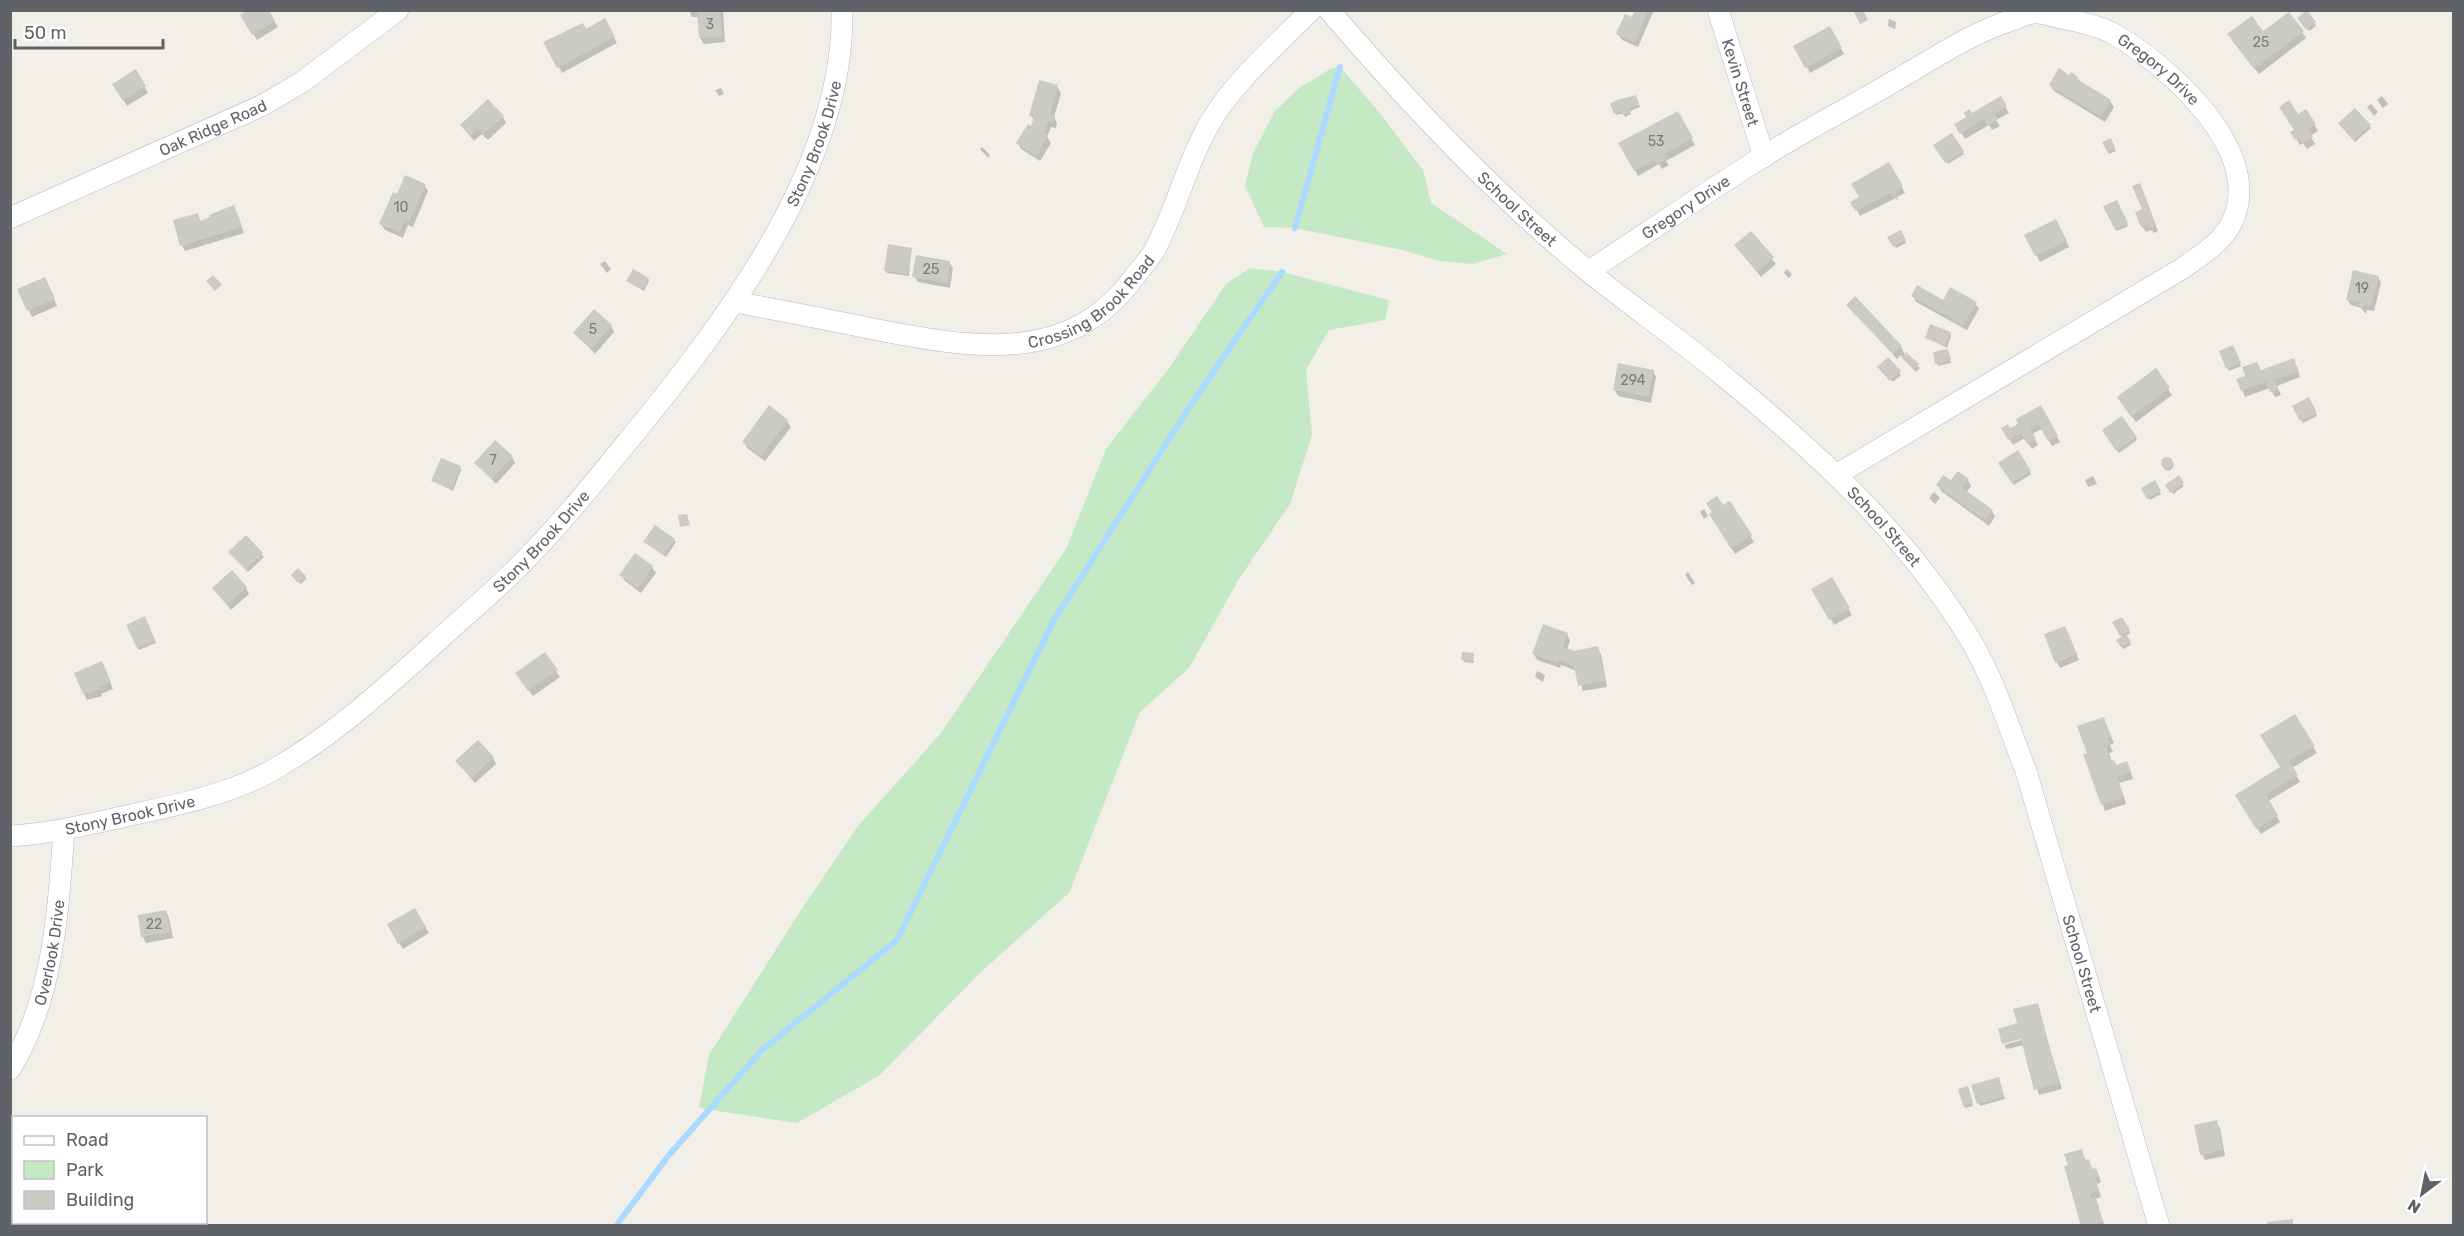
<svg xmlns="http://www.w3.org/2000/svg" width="2464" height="1236" viewBox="0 0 2464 1236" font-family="Rubik,sans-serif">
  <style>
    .green { fill: #c5e8c5 }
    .shadow { fill: #0003 }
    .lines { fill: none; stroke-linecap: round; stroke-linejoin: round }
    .stream { stroke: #aadaff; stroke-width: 6 }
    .building { fill: #cccac5 }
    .minor-casing { stroke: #b5b8bc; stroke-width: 22 }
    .minor { stroke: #fff; stroke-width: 21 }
    .labels { text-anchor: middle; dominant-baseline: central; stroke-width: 4.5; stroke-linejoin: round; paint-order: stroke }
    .number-label { font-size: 14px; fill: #7a7d7f }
    .street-label { font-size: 16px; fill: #5f6368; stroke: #fff }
  </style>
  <rect width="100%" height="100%" fill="#f1efe8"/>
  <g class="green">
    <path d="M1340 67 1379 112 1423 170 1431 203 1507 254 1473 264 1440 261 1402 250 1295 228 1264 227 1245 186 1253 153 1275 111 1299 88 1332 68Z"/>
    <path d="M1250 268 1282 272 1389 300 1385 320 1329 330 1306 370 1312 435 1290 504 1239 579 1189 668 1140 712 1069 893 981 972 880 1075 797 1123 699 1108 709 1055 801 910 858 826 941 733 1066 549 1106 449 1169 368 1226 284Z"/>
  </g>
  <g class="shadow">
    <path d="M267 10 278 27 257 40 242 16Z"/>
    <path d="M689 10H723L725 42 704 44 700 38 699 17H692Z"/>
    <path d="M1636 10H1654L1638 47 1622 40 1618 34 1633 19Z"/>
    <path d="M2307 13 2316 26 2309 31 2299 18Z"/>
    <path d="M1889 19 1896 22 1895 29 1888 26Z"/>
    <path d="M604 20 617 43 562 73 545 43 585 31Z"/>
    <path d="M1829 28 1844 54 1810 73 1795 46Z"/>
    <path d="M2302 32 2306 38 2259 74 2233 41 2263 33Z"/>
    <path d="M135 71 148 93 127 106 114 84Z"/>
    <path d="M2070 77 2077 78 2080 83 2110 101 2114 107 2105 122 2054 91 2050 85Z"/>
    <path d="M1057 87 1061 93 1054 117 1057 123 1056 128 1051 127 1047 137 1051 143 1040 161 1021 149 1018 143 1032 128 1034 121 1031 115Z"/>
    <path d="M721 88 724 94 719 96 715 90Z"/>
    <path d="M2382 96 2388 104 2383 108 2377 100Z"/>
    <path d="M2000 98 2009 113 1996 120 2000 126 1992 130 1989 125 1965 139 1956 124Z"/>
    <path d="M1637 99 1640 107 1630 111 1631 114 1625 117 1623 113 1617 115 1615 113Z"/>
    <path d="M2371 104 2378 112 2374 116 2367 107Z"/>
    <path d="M2306 111 2318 131 2310 136 2315 144 2307 149 2303 143 2300 145 2292 132 2295 131 2298 116Z"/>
    <path d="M1677 113 1695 145 1666 161 1669 165 1662 169 1659 164 1638 176 1620 143Z"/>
    <path d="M503 117 506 123 488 140 482 134 474 141 462 126Z"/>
    <path d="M2341 126H2369L2371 128 2355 142Z"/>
    <path d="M1951 135 1964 154 1948 164 1935 145Z"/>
    <path d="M2110 140 2116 151 2109 154 2104 143Z"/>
    <path d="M982 147 990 155 988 158 980 149Z"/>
    <path d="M1889 165 1905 193 1897 197 1898 202 1896 198 1860 216 1852 202 1861 198Z"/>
    <path d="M424 185 428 191 413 227 408 225 403 238 385 230 381 224 398 196Z"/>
    <path d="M2143 191 2158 231 2154 233 2152 230 2146 232 2142 226Z"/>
    <path d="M2116 202 2128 226 2117 231 2105 207Z"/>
    <path d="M237 213 244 233 185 251 182 245 198 215 201 222Z"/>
    <path d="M2056 221 2069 247 2040 262 2026 235Z"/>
    <path d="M1900 232 1906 243 1896 248 1889 237Z"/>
    <path d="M1751 233 1776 264 1761 277 1736 246Z"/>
    <path d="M911 249 909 276 887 273 886 270Z"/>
    <path d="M605 261 611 269 607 273 600 264Z"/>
    <path d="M949 262 953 268 950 288 918 282 914 276Z"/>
    <path d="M1786 269 1792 274 1789 278 1784 273Z"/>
    <path d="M2378 277 2381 283 2374 311 2367 310 2366 314 2361 308 2351 305 2347 299Z"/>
    <path d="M648 279 649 281 644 291 628 281Z"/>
    <path d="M48 284 57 306 32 317 19 289Z"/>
    <path d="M1913 296 1944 302 1975 303 1979 309 1967 330 1916 302Z"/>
    <path d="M1848 305 1901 347 1905 355 1920 368 1916 372 1901 355 1897 359Z"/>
    <path d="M611 326 614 332 595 354 575 333Z"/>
    <path d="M1950 333 1951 336 1947 348 1927 338Z"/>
    <path d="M2232 347 2241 366 2229 371 2220 352Z"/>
    <path d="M1934 353H1948L1951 363 1938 366Z"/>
    <path d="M2297 366 2300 377 2277 386 2281 395 2275 397 2270 388 2245 397 2238 380 2261 372Z"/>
    <path d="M1881 369 1899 372 1901 375 1893 382Z"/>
    <path d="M2155 370 2172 395 2136 422 2122 403Z"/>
    <path d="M1653 371 1656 377 1651 403 1618 396 1615 390Z"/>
    <path d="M2308 399 2317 416 2303 423 2294 406Z"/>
    <path d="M2040 407 2060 442 2052 446 2042 429 2032 434 2038 445 2032 449 2025 438 2013 445 2003 428 2010 430Z"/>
    <path d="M2122 418 2137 440 2119 453 2104 431Z"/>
    <path d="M787 421 791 427 765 461 747 448 744 442Z"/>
    <path d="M2018 452 2031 474 2014 485 2000 464Z"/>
    <path d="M512 457 515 463 496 484 476 463Z"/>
    <circle cx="2168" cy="465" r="5.5"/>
    <path d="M460 467 461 470 453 491 433 481Z"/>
    <path d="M2093 476 2097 484 2088 487 2085 480Z"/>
    <path d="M2178 478 2184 486 2173 494 2167 486Z"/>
    <path d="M1968 480 1971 486 1966 493 1992 511 1995 517 1989 526 1941 491 1938 485Z"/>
    <path d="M2154 482 2161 494 2150 500 2143 489Z"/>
    <path d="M1934 492 1940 498 1935 504 1929 498Z"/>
    <path d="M1730 503 1754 542 1735 554 1711 514Z"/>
    <path d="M1704 509 1708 516 1704 519 1700 512Z"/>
    <path d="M246 537 264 557 248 572 232 555Z"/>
    <path d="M674 540 676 542 666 557 645 542Z"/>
    <path d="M652 567 656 573 641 593 625 581 621 575Z"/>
    <path d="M1688 572 1695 583 1692 585 1685 575Z"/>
    <path d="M294 577H305L306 579 301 584Z"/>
    <path d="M1831 579 1852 615 1834 625 1813 590Z"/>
    <path d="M214 588H246L249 594 231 610Z"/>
    <path d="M144 618 156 643 139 650 128 625Z"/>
    <path d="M2121 619 2130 633 2126 636 2131 645 2123 649 2118 641 2123 638 2114 623Z"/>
    <path d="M1567 634 1570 640 1567 650 1574 652 1597 648 1601 654 1607 687 1583 691 1577 671 1561 665 1560 668 1537 660 1534 654Z"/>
    <path d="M2068 634 2079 660 2060 668 2057 662Z"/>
    <path d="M544 654 560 677 533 696 521 679Z"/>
    <path d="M1473 654 1474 663 1464 662 1463 659Z"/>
    <path d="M105 669 113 689 101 694 102 696 87 700 84 694Z"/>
    <path d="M1537 671 1545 675 1543 682 1535 677Z"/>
    <path d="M2294 716 2317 753 2292 768 2300 782 2268 801 2280 822 2261 834 2237 795 2282 768Z"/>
    <path d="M2103 719 2114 743 2110 745 2113 752 2109 753 2112 762 2116 767 2130 769 2133 779 2119 783 2126 804 2105 811 2085 755 2089 754Z"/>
    <path d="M493 758 496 764 475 783 457 761Z"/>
    <path d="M415 910 429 933 403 949 389 925Z"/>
    <path d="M166 911 169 918 173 938 146 943 143 937 139 916Z"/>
    <path d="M2037 1005 2062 1089 2039 1095 2024 1045 2007 1049 2004 1045 2028 1038 2019 1024Z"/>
    <path d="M2000 1082 2005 1099 1980 1106 1973 1086Z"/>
    <path d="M1968 1090 1973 1106 1965 1108 1964 1105Z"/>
    <path d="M2216 1122 2220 1128 2225 1156 2205 1160 2202 1154Z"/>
    <path d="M2081 1150 2086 1161H2088L2093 1170H2096L2099 1176 2101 1182 2097 1184 2101 1197 2095 1199 2105 1226H2083Z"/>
    <path d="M93 1222H128V1223L126 1226H91Z"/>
  </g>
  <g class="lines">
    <g class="stream">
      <path d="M1295 228 1340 67"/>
      <path d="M616 1226 669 1155 762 1050 897 940 1054 620 1192 403 1282 272"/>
    </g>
  </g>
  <g class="building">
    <path d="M247 10H269L275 21 252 35 240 15Z"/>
    <path d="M697 10H720L722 37 699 38Z"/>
    <path d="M1635 10H1648L1635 42 1616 34 1625 14 1632 17Z"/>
    <path d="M1853 10H1863L1868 20 1860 24Z"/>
    <path d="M2307 10 2316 22 2306 30 2297 18Z"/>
    <path d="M2289 12 2304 31 2254 69 2227 34 2252 16 2263 31Z"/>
    <path d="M605 18 615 37 557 68 543 42 583 23 586 29Z"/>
    <path d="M1830 26 1842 48 1805 68 1793 46Z"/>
    <path d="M2059 68 2069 75 2071 72 2078 77 2077 79 2111 100 2101 117 2049 85Z"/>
    <path d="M136 69 146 86 123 101 112 84Z"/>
    <path d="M1039 80 1058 85 1050 115 1055 116 1053 123 1048 121 1044 133 1048 136 1036 156 1016 143 1028 124 1031 126 1034 117 1029 116Z"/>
    <path d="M1636 95 1639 105 1630 108 1631 112 1622 115 1621 111 1614 114 1610 104 1617 100Z"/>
    <path d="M2001 96 2007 106 1994 114 1998 119 1988 125 1984 119 1960 134 1954 124 1966 117 1964 113 1969 109 1972 113Z"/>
    <path d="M488 99 504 116 483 134 478 129 470 136 460 125Z"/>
    <path d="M2289 100 2298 114 2306 109 2316 124 2308 129 2313 137 2302 144 2298 137 2295 140 2290 132 2294 130 2279 107Z"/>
    <path d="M2355 108 2371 125 2353 140 2338 123Z"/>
    <path d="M1678 111 1693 138 1664 154 1666 159 1657 164 1655 159 1634 171 1618 143Z"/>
    <path d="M1952 133 1964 151 1945 163 1933 145Z"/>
    <path d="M2111 138 2115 148 2107 152 2102 142Z"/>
    <path d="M1889 162 1903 186 1895 191 1897 195 1894 197 1891 193 1855 211 1850 202 1859 197 1851 184Z"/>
    <path d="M405 175 426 184 409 222 405 220 400 232 379 224 393 192 397 194Z"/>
    <path d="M2140 183 2156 225 2149 228 2148 224 2141 227 2135 212 2142 209 2132 186Z"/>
    <path d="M2117 200 2128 223 2115 230 2103 206Z"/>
    <path d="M234 205 242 227 180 246 173 220 198 213 200 221 210 217 209 215Z"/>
    <path d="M2056 219 2067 241 2035 256 2024 235Z"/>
    <path d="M1901 230 1906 240 1893 247 1887 237Z"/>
    <path d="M1751 231 1774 257 1757 272 1734 245Z"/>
    <path d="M888 244 912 248 908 274 884 271Z"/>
    <path d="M916 255 950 261 947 283 912 277Z"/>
    <path d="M633 269 649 278 642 290 626 281Z"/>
    <path d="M2353 270 2379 276 2371 306 2364 304 2363 309 2359 308 2360 303 2346 300Z"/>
    <path d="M213 275 222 285 215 291 206 281Z"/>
    <path d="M45 277 55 299 27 311 17 289Z"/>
    <path d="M1917 285 1943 300 1950 287 1977 302 1963 325 1911 296Z"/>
    <path d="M1855 296 1902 346 1893 354 1846 305Z"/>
    <path d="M594 309 612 325 591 349 573 333Z"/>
    <path d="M1930 324 1951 332 1945 346 1925 338Z"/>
    <path d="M2233 345 2241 363 2226 369 2219 351Z"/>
    <path d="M1948 349 1951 360 1935 364 1933 352Z"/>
    <path d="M1906 352 1919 364 1914 370 1901 357Z"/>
    <path d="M1888 357 1901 371 1890 381 1877 367Z"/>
    <path d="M2294 358 2298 371 2275 379 2278 389 2270 392 2266 382 2241 391 2236 379 2245 376 2242 367 2257 362 2261 370Z"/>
    <path d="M1618 363 1654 370 1648 397 1613 390Z"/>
    <path d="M2156 368 2170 388 2131 417 2117 397Z"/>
    <path d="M2309 397 2317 413 2300 421 2292 406Z"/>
    <path d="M769 405 788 420 761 456 742 442Z"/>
    <path d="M2041 405 2058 436 2048 441 2038 424 2030 428 2036 439 2027 444 2021 433 2008 440 2001 428 2008 424 2010 428 2018 424 2016 419Z"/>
    <path d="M2122 416 2137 437 2116 451 2102 430Z"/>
    <path d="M495 440 513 456 492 479 474 463Z"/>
    <path d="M2018 450 2031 471 2012 483 1998 463Z"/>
    <circle cx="2167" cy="463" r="6"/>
    <path d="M441 458 461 466 452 489 431 481Z"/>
    <path d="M1958 471 1969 479 1962 488 1993 510 1985 520 1974 512 1973 514 1972 511 1936 485 1943 475 1951 480Z"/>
    <path d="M2179 475 2184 483 2170 493 2165 485Z"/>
    <path d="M2155 480 2161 491 2147 499 2141 488Z"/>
    <path d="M1717 496 1723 505 1730 501 1752 535 1731 549 1709 514 1712 512 1706 503Z"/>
    <path d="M687 514 690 525 680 527 678 515Z"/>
    <path d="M655 525 675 539 664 555 643 542Z"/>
    <path d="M246 535 263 553 246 570 228 552Z"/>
    <path d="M635 553 653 566 638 588 619 575Z"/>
    <path d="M298 568 306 576 298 583 291 575Z"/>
    <path d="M232 570 247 587 227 605 212 588Z"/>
    <path d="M1832 577 1850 608 1829 620 1811 589Z"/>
    <path d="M145 616 155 640 137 648 126 625Z"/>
    <path d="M2122 617 2130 630 2120 636 2112 622Z"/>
    <path d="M1543 624 1568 633 1563 647 1574 651 1598 646 1605 681 1578 686 1574 666 1558 660 1557 663 1532 654Z"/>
    <path d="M2065 626 2077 654 2055 663 2044 634Z"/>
    <path d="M2126 634 2131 642 2121 647 2116 640Z"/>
    <path d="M545 652 558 670 528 691 515 673Z"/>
    <path d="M1462 652 1474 653 1473 661 1461 660Z"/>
    <path d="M102 661 111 682 99 687 100 689 83 694 74 673Z"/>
    <path d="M2295 714 2315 746 2289 761 2298 775 2266 795 2278 815 2256 829 2235 795 2280 767 2260 735Z"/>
    <path d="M2104 717 2111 737 2108 738 2110 745 2106 747 2111 761 2114 760 2116 765 2127 761 2131 772 2117 777 2124 797 2101 805 2083 754 2087 753 2077 726Z"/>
    <path d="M478 740 494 757 471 778 455 761Z"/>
    <path d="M415 908 426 927 398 944 387 924Z"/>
    <path d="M166 910 170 932 141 937 138 915Z"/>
    <path d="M2038 1003 2059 1083 2034 1090 2021 1039 2002 1044 1998 1029 2017 1023 2013 1009Z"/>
    <path d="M1999 1077 2004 1097 1977 1104 1971 1085Z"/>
    <path d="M1968 1086 1973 1103 1963 1106 1958 1089Z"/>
    <path d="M2217 1120 2223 1150 2200 1155 2194 1125Z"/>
    <path d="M2082 1149 2085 1160 2089 1159 2092 1169 2096 1168 2099 1176 2095 1177 2099 1191 2090 1194 2091 1199 2096 1197 2103 1222 2090 1226H2081L2064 1166 2068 1165 2064 1154Z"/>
    <path d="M2293 1219V1226H2268L2267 1222Z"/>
  </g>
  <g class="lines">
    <defs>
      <g id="minor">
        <path id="s1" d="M1329 10C1409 104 1493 193 1588 271 1631 306 1678 338 1721 374 1815 451 1908 535 1971 641 1995 681 2009 728 2026 771L2159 1226"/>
        <path id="s2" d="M1718 10 1764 157"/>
        <path id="s3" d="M10 218 263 105 302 82 398 10"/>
        <path id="s4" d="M1589 271C1647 233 1705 193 1764 156 1808 129 1854 105 1898 79 1935 58 1971 33 2012 20 2018 18 2026 14 2033 13 2041 12 2052 16 2060 18 2077 21 2096 25 2112 33 2167 64 2266 151 2232 222 2222 243 2201 255 2183 268L1836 475"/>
        <path id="s5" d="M735 302C783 311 830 320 878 330 973 348 1070 366 1135 276 1141 268 1149 260 1154 251 1176 211 1186 165 1208 126 1233 82 1276 46 1311 10"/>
        <path id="s6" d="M10 836C48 834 85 825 122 817 171 806 226 796 271 771 332 737 383 690 434 644 460 620 488 597 513 572 558 528 597 479 637 430 729 317 845 163 842 10"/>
        <path id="s7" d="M10 1069C54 998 58 911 64 830"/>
      </g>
    </defs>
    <use href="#minor" class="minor-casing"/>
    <use href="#minor" class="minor"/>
  </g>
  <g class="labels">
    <g class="number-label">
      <text x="710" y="24">3</text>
      <text x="2261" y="42">25</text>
      <text x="1656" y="141">53</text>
      <text x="401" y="207">10</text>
      <text x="931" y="269">25</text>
      <text x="2362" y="288">19</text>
      <text x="593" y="329">5</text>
      <text x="1633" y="380">294</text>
      <text x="493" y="460">7</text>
      <text x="154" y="924">22</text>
    </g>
    <g class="street-label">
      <text stroke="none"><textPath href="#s4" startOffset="656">Gregory Drive</textPath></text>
      <text stroke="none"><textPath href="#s2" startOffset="76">Kevin Street</textPath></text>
      <text stroke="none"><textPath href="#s3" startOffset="222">Oak Ridge Road</textPath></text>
      <text stroke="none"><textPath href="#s6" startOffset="1112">Stony Brook Drive</textPath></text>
      <text stroke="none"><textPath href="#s1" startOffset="274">School Street</textPath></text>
      <text stroke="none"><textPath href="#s4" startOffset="116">Gregory Drive</textPath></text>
      <text stroke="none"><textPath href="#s5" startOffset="374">Crossing Brook Road</textPath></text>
      <text stroke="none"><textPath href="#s1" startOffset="760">School Street</textPath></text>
      <text stroke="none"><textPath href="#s6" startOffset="626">Stony Brook Drive</textPath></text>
      <text stroke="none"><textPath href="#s6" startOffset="122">Stony Brook Drive</textPath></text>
      <text stroke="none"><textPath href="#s7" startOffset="124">Overlook Drive</textPath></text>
      <text stroke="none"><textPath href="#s1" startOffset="1246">School Street</textPath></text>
    </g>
  </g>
  <rect width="2464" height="1236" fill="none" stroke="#5f6368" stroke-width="24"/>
  <rect x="12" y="1116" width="195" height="108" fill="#ffffff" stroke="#bfc1c3" stroke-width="1.5"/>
  <rect x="24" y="1136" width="30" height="9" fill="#ffffff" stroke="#bfc1c3" stroke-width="1.5"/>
  <text x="66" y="1146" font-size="18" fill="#5f6368">Road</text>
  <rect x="24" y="1161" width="30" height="18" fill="#c5e8c5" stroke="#bfc1c3" stroke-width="1.5"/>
  <text x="66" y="1176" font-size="18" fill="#5f6368">Park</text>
  <rect x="24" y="1191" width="30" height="18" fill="#cccac5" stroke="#bfc1c3" stroke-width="1.5"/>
  <text x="66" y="1206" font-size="18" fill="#5f6368">Building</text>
  <g transform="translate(2422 1194) rotate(212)" stroke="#ffffff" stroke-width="4.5" paint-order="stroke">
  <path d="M0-4.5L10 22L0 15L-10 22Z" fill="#5f6368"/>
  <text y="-9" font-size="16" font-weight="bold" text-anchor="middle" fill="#5f6368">N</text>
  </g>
  <path d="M15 39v9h148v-9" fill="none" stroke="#5f6368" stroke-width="3"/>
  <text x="24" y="39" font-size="18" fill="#5f6368" stroke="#ffffff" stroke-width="4.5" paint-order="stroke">50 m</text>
</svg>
